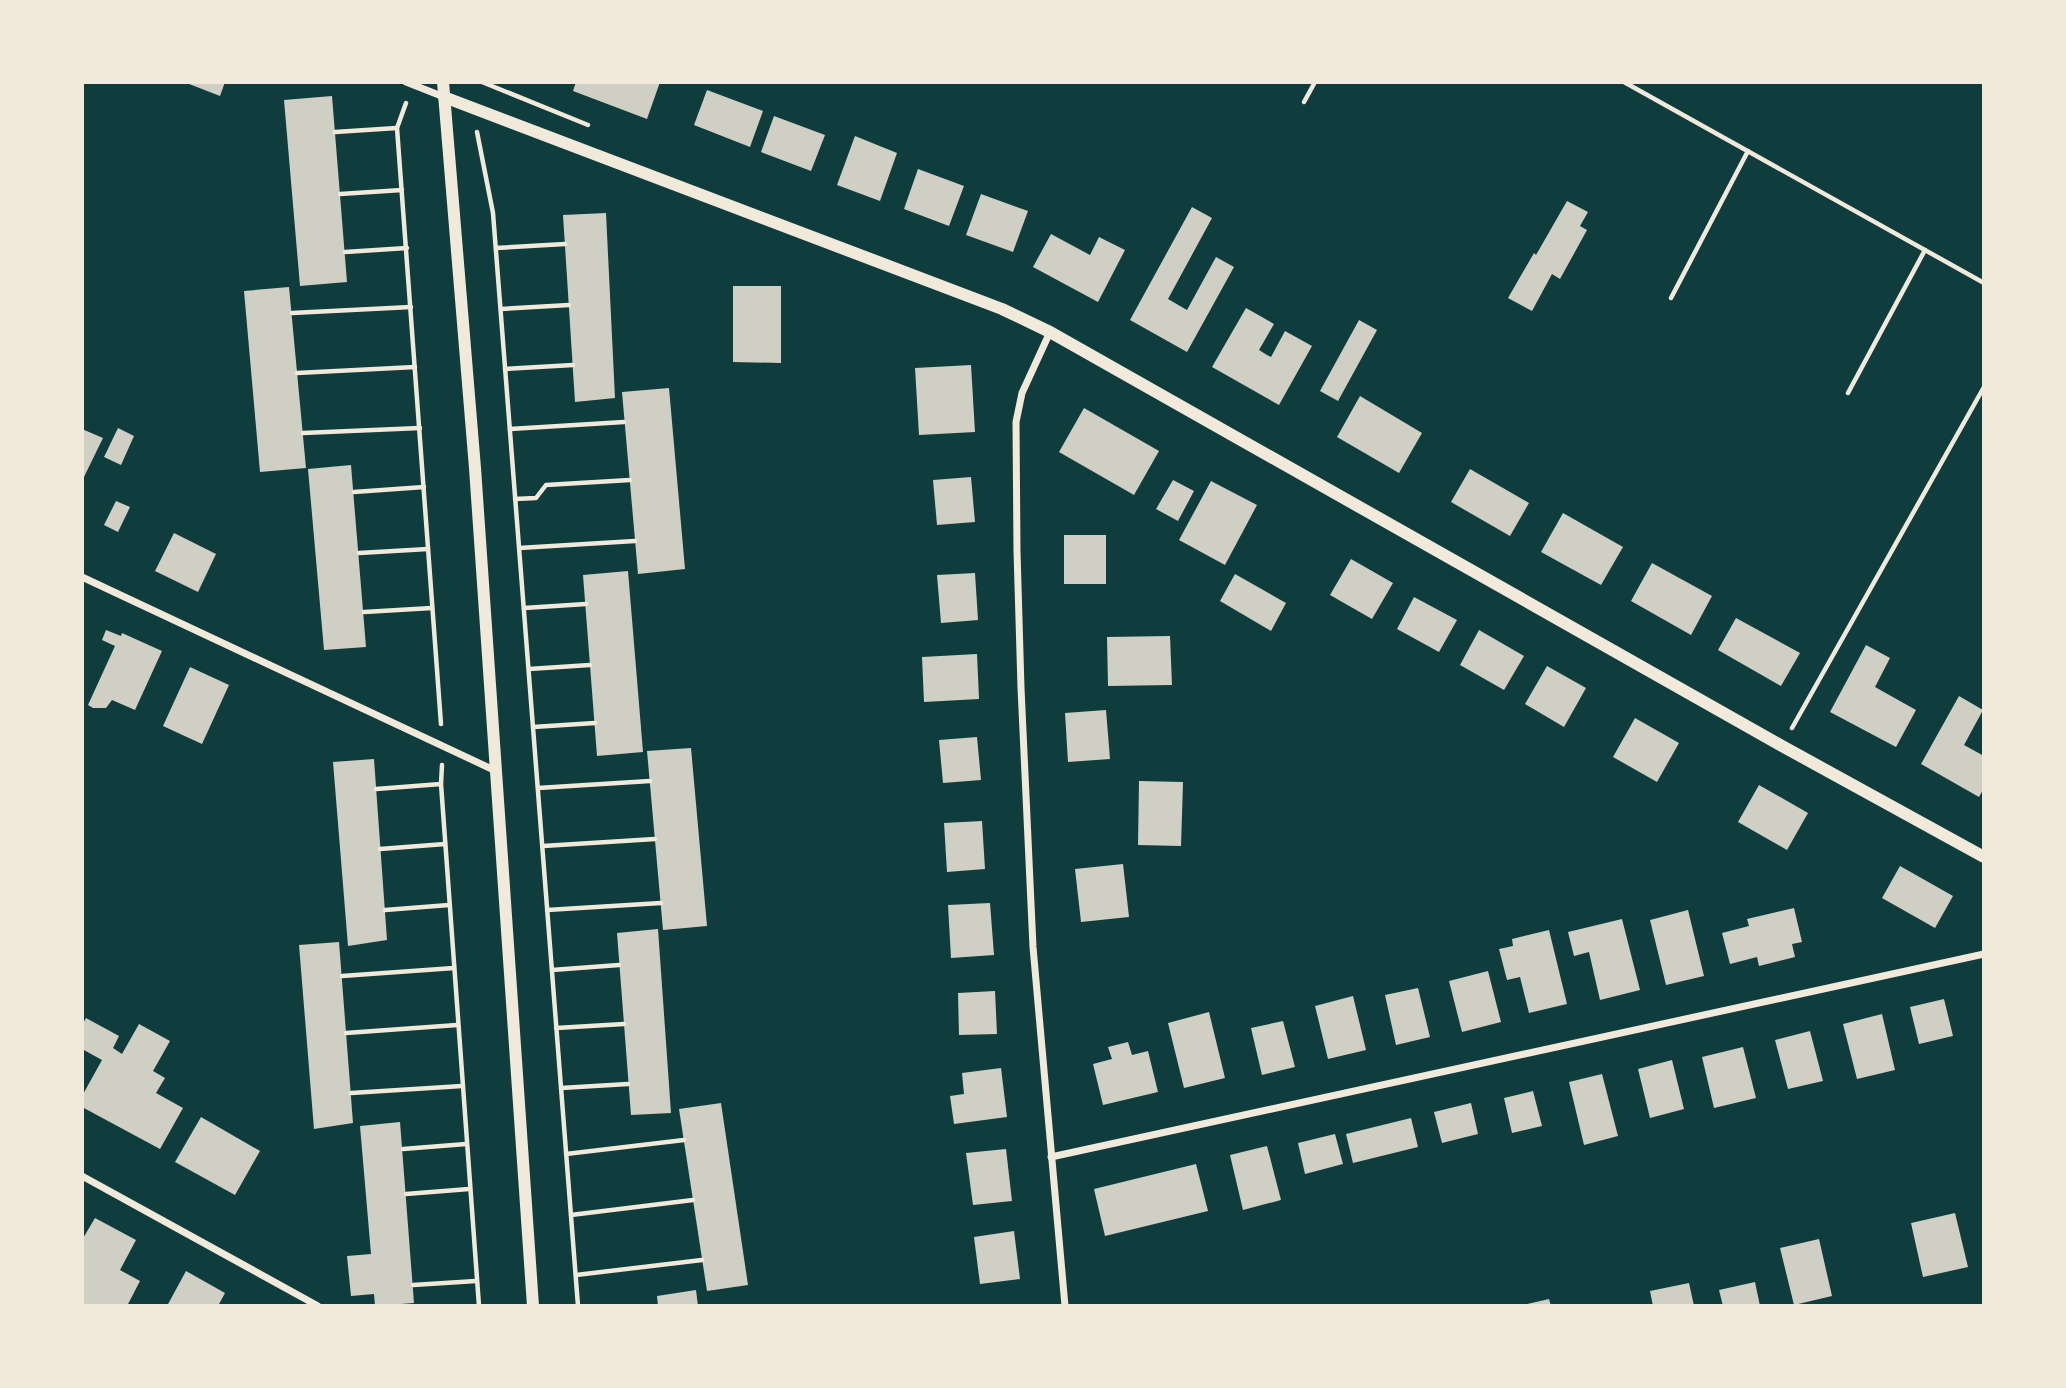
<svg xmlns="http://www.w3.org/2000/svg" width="2066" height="1388" viewBox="0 0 2066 1388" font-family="'PT Sans',sans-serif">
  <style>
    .building { fill: #cfcfc3 }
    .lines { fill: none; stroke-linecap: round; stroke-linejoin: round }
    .path { stroke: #f1e9da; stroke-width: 4.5 }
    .minor { stroke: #f1e9da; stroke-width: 7 }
    .tertiary { stroke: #f1e9da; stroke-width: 12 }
  </style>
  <rect width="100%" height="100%" fill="#0f3d3e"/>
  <g class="building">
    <path d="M184 82H225L220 96Z"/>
    <path d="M576 82H660L647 119 573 91Z"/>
    <path d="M707 90 763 111 750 147 694 125Z"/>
    <path d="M332 96 347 282 300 286 284 100Z"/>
    <path d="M774 116 825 135 811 171 761 152Z"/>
    <path d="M855 136 897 153 880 201 837 185Z"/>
    <path d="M918 169 964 186 949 226 904 209Z"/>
    <path d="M981 194 1028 211 1013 252 966 235Z"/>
    <path d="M1567 201 1588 212 1580 226 1587 230 1560 279 1552 274 1532 311 1508 298 1534 253 1536 255Z"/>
    <path d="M1192 207 1212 218 1168 299 1187 310 1216 257 1234 267 1187 352 1130 320Z"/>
    <path d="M606 213 615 398 575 402 563 215Z"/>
    <path d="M1051 234 1090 255 1099 237 1125 250 1098 302 1033 267Z"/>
    <path d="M733 286H781V363L733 362Z"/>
    <path d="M289 287 306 468 260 472 244 291Z"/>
    <path d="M1246 308 1274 324 1259 350 1267 355 1271 357 1285 331 1312 346 1279 405 1212 367Z"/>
    <path d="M1359 320 1377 330 1338 401 1320 391Z"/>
    <path d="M971 365 975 432 919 435 915 368Z"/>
    <path d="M669 388 685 569 638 574 622 392Z"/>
    <path d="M1360 396 1422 433 1399 473 1337 437Z"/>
    <path d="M1084 408 1159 451 1134 495 1059 452Z"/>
    <path d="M118 428 134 436 121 465 104 457Z"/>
    <path d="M82 429 103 438 82 481Z"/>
    <path d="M351 465 366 647 324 650 308 469Z"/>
    <path d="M1470 469 1529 503 1510 536 1451 502Z"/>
    <path d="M971 477 975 522 937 525 933 480Z"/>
    <path d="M1173 480 1194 491 1178 521 1156 509Z"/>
    <path d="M1211 481 1257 505 1225 565 1179 540Z"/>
    <path d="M116 501 130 507 118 532 104 525Z"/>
    <path d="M1563 513 1623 547 1601 585 1541 552Z"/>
    <path d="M174 533 216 554 198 592 155 571Z"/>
    <rect x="1064" y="535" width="42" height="49"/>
    <path d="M1351 559 1393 583 1372 619 1330 595Z"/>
    <path d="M1652 563 1712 596 1691 635 1631 601Z"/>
    <path d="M628 571 643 752 597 756 583 575Z"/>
    <path d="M975 573 978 620 941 623 937 575Z"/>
    <path d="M1235 574 1286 603 1271 631 1220 601Z"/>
    <path d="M1414 597 1457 620 1439 652 1397 629Z"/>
    <path d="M1736 618 1800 653 1781 686 1718 650Z"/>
    <path d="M106 630 121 636 122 633 162 651 135 710 112 700 106 708H93L88 705 115 646 102 640Z"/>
    <path d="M1479 630 1524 656 1504 690 1460 665Z"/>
    <path d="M1170 636 1172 685 1108 686 1107 637Z"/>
    <path d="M1866 645 1890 658 1875 687 1916 710 1896 747 1830 712Z"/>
    <path d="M977 654 979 699 924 702 922 657Z"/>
    <path d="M1547 666 1586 688 1564 727 1525 704Z"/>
    <path d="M190 667 229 685 202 744 163 726Z"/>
    <path d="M1959 696 1983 710 1964 745 1984 756V788L1979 797 1921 764Z"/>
    <path d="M1106 710 1110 759 1068 762 1065 713Z"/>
    <path d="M1635 718 1679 743 1657 782 1613 757Z"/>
    <path d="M977 737 981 780 943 783 939 740Z"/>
    <path d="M691 748 707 926 663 930 647 751Z"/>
    <path d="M374 759 387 940 348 946 333 762Z"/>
    <path d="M1139 781 1183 782 1181 846 1138 845Z"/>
    <path d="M1759 785 1808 813 1787 850 1738 822Z"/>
    <path d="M982 821 985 869 947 872 944 823Z"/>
    <path d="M1123 864 1129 917 1081 922 1075 869Z"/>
    <path d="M1900 866 1953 896 1935 928 1882 898Z"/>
    <path d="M990 903 994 955 951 958 948 905Z"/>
    <path d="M1794 908 1802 942 1792 944 1795 957 1759 966 1757 957 1730 964 1722 933 1749 926 1747 919Z"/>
    <path d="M1688 910 1704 976 1666 985 1650 920Z"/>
    <path d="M1622 919 1640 990 1600 1000 1589 952 1574 956 1568 932Z"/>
    <path d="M658 929 671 1113 631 1115 617 933Z"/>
    <path d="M1549 930 1567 1004 1529 1013 1520 977 1507 980 1499 949 1513 946 1512 939Z"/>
    <path d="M339 942 353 1123 314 1129 299 945Z"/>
    <path d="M1488 971 1501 1022 1462 1032 1449 981Z"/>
    <path d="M1418 988 1430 1037 1396 1045 1385 995Z"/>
    <path d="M995 991 997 1034 959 1035 958 993Z"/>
    <path d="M1353 996 1366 1050 1328 1059 1315 1006Z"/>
    <path d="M1944 999 1953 1036 1919 1044 1910 1007Z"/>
    <path d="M1209 1012 1225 1078 1184 1088 1168 1023Z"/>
    <path d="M1882 1014 1895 1070 1857 1079 1843 1024Z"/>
    <path d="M86 1018 119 1036 113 1048 122 1054 139 1024 170 1041 153 1071 165 1078 156 1093 183 1108 160 1149 82 1107V1096L102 1060 82 1049V1025Z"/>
    <path d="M1283 1021 1295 1067 1262 1075 1251 1028Z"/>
    <path d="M1810 1031 1823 1081 1788 1089 1775 1040Z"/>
    <path d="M1128 1042 1132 1055 1148 1051 1158 1092 1103 1105 1093 1064 1112 1059 1108 1047Z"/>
    <path d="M1743 1047 1756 1098 1714 1108 1702 1057Z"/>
    <path d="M1672 1060 1684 1109 1650 1118 1638 1069Z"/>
    <path d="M1001 1068 1007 1117 954 1124 950 1096 964 1094 962 1073Z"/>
    <path d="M1602 1074 1618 1136 1584 1145 1569 1082Z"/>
    <path d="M1533 1091 1542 1126 1512 1133 1504 1098Z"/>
    <path d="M721 1103 748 1285 707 1291 679 1109Z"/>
    <path d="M1471 1103 1478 1134 1442 1143 1434 1112Z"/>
    <path d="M201 1117 260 1151 235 1195 175 1162Z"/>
    <path d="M1411 1118 1418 1147 1353 1163 1346 1134Z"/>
    <path d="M400 1122 414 1303 375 1306 374 1294 351 1296 347 1256 371 1254 360 1126Z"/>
    <path d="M1335 1134 1343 1164 1305 1174 1298 1143Z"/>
    <path d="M1267 1146 1281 1200 1243 1210 1230 1155Z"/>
    <path d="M1006 1149 1012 1201 973 1205 966 1153Z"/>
    <path d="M1196 1164 1208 1211 1105 1236 1094 1189Z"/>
    <path d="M1955 1213 1968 1267 1923 1277 1911 1223Z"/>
    <path d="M95 1218 136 1240 120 1270 140 1281 127 1306H82V1240Z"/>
    <path d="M1014 1231 1020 1279 980 1284 974 1237Z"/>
    <path d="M1819 1239 1832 1296 1794 1305 1780 1248Z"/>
    <path d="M186 1271 225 1293 218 1306H167Z"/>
    <path d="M1755 1282 1760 1306H1723L1719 1290Z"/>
    <path d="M1689 1283 1694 1306H1653L1650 1291Z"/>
    <path d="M696 1290 698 1306H658L657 1296Z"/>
    <path d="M1549 1299 1551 1306H1523V1305Z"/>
  </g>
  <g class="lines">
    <g class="path">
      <path d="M482 82 588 125"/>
      <path d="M1624 82 1984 283"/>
      <path d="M1304 102 1315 82"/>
      <path d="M406 103 397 128 441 724"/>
      <path d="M335 132 397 128"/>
      <path d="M477 132 493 213 578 1306"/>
      <path d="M340 194 402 190"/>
      <path d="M496 248 565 244"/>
      <path d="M345 252 407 248"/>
      <path d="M1671 298 1748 151"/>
      <path d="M501 309 569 305"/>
      <path d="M292 313 411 307"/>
      <path d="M505 369 573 365"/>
      <path d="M297 373 415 367"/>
      <path d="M1848 393 1925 250"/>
      <path d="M510 429 624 422"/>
      <path d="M303 433 420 428"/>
      <path d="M354 492 424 487"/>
      <path d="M515 499 536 498 546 485 630 480"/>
      <path d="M519 548 635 541"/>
      <path d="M359 553 428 549"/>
      <path d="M524 608 586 604"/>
      <path d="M364 612 432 608"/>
      <path d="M529 669 590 665"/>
      <path d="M533 727 595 723"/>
      <path d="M1792 728 1984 387"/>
      <path d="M442 765 441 784 479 1306"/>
      <path d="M538 788 650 781"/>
      <path d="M376 789 441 784"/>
      <path d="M543 846 655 839"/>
      <path d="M380 849 445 844"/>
      <path d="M385 910 449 905"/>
      <path d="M547 910 661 903"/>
      <path d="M552 970 619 965"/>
      <path d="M342 976 454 968"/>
      <path d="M556 1028 624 1024"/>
      <path d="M346 1033 457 1025"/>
      <path d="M561 1088 628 1084"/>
      <path d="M351 1093 462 1086"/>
      <path d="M403 1149 466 1144"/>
      <path d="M566 1154 684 1140"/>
      <path d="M406 1194 469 1189"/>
      <path d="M571 1215 693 1200"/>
      <path d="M576 1275 702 1260"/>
      <path d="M413 1285 476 1281"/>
    </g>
    <g class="minor">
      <path d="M406 82 444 97"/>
      <path d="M1050 332 1022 393 1016 422 1017 551 1021 688 1033 947 1065 1306"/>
      <path d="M82 577 496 771"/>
      <path d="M1051 1157 1984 954"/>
      <path d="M82 1176 318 1306"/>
    </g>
    <g class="tertiary">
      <path d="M443 82 475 468 533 1306"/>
      <path d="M444 97 1002 309 1050 332 1782 746 1984 857"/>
    </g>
  </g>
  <rect width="2066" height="1388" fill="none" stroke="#f1e9da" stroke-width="168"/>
</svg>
